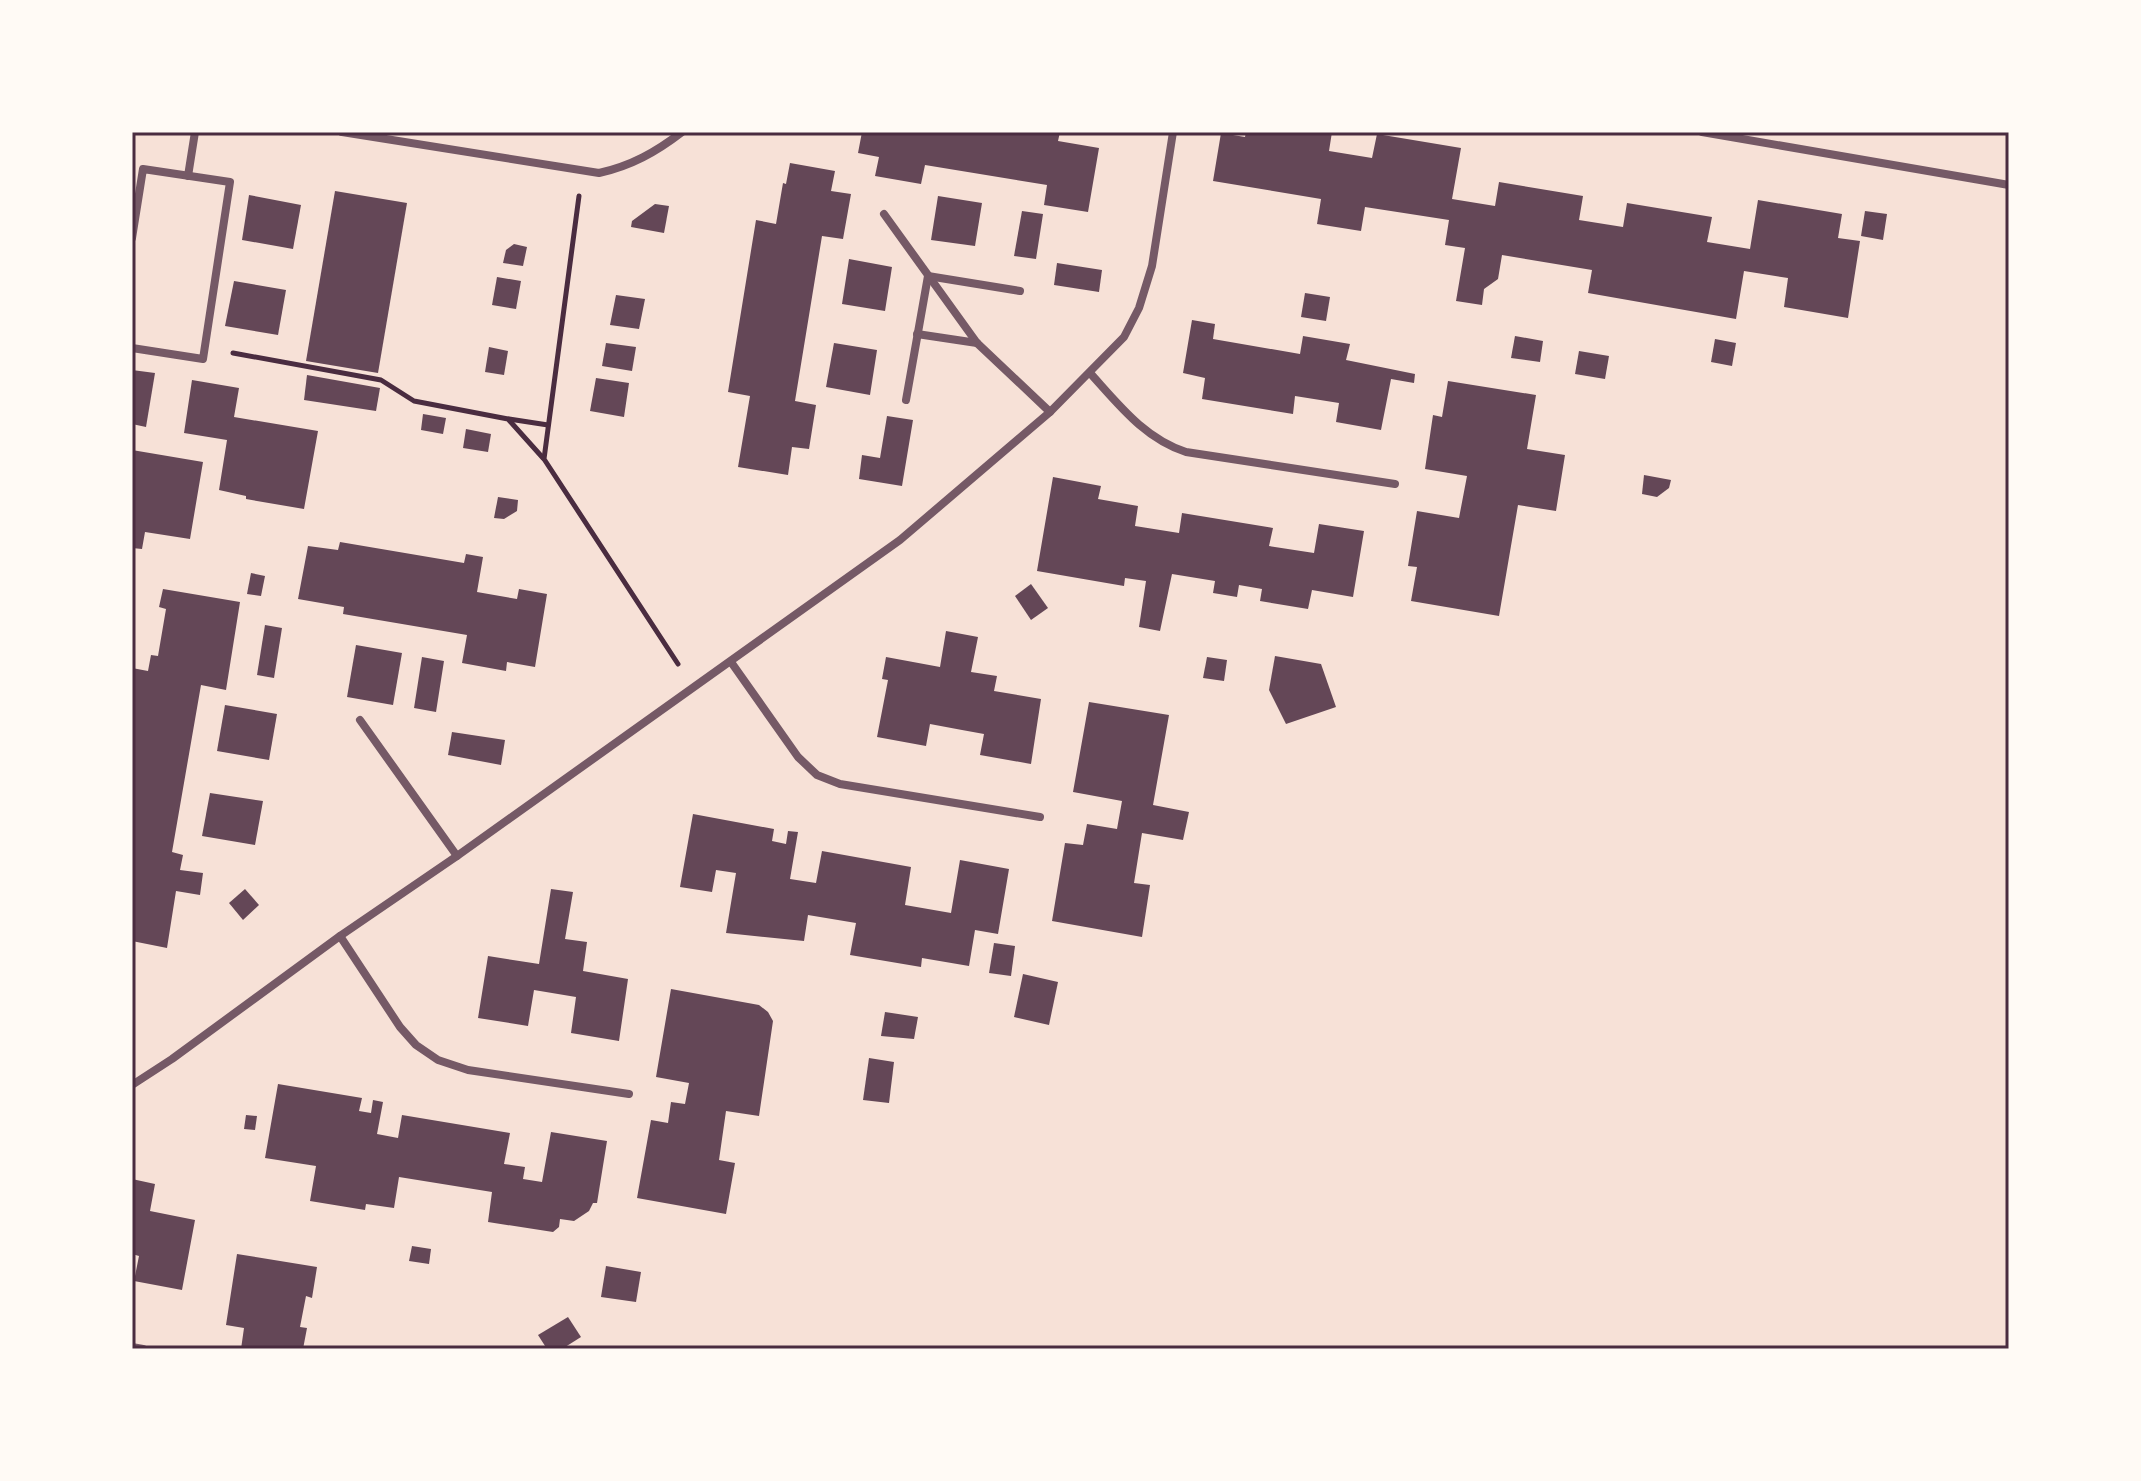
<svg xmlns="http://www.w3.org/2000/svg" width="2141" height="1481" viewBox="0 0 2141 1481" font-family="'Nunito Sans',sans-serif">
  <style>
    .building { fill: #644757 }
    .lines { fill: none; stroke-linecap: round; stroke-linejoin: round }
    .path { stroke: #4a2c40; stroke-width: 5 }
    .minor { stroke: #755966; stroke-width: 8 }
    .neatline { fill: none; stroke: #4a2c40; stroke-width: 3 }
  </style>
  <rect width="100%" height="100%" fill="#f7e1d7"/>
  <g class="building">
    <path d="M862 132H1060L1058 141 1099 148 1088 212 1044 205 1047 185 925 165 921 184 875 176 879 157 858 153Z"/>
    <path d="M1246 132H1332L1329 151 1372 158 1377 134 1461 148 1452 199 1495 206 1499 182 1583 196 1579 220 1623 227 1627 203 1712 217 1707 242 1750 249 1758 200 1842 214 1838 238 1860 241 1848 318 1784 307 1788 278 1744 271 1736 319 1588 293 1592 270 1502 255 1498 279 1484 289 1482 305 1456 301 1465 248 1445 245 1449 220 1365 207 1361 231 1317 224 1321 199 1213 181 1221 133 1245 137Z"/>
    <path d="M790 163 835 171 831 191 851 194 843 239 822 236 795 401 816 405 809 449 792 447 788 475 738 467 750 396 728 392 756 220 776 224 783 183 786 184Z"/>
    <path d="M335 191 407 203 378 373 306 361Z"/>
    <path d="M249 195 301 205 293 249 242 240Z"/>
    <path d="M938 196 982 203 975 246 931 240Z"/>
    <path d="M655 204 669 206 664 233 631 227 632 221Z"/>
    <path d="M1022 211 1043 214 1036 259 1014 256Z"/>
    <path d="M1865 211 1887 214 1883 240 1861 236Z"/>
    <path d="M514 244 527 247 523 266 503 263 506 250Z"/>
    <path d="M849 259 892 267 885 311 842 304Z"/>
    <path d="M1057 263 1102 270 1099 292 1054 285Z"/>
    <path d="M497 277 521 281 516 309 492 305Z"/>
    <path d="M234 281 286 290 278 335 225 326Z"/>
    <path d="M1305 293 1330 297 1326 321 1301 317Z"/>
    <path d="M616 295 645 299 639 329 610 325Z"/>
    <path d="M1192 320 1215 324 1213 339 1300 354 1303 336 1350 344 1346 360 1415 374 1414 383 1391 379 1381 430 1336 422 1339 403 1295 396 1293 414 1202 399 1205 378 1183 373Z"/>
    <path d="M1515 336 1543 341 1540 362 1511 358Z"/>
    <path d="M1715 339 1736 343 1732 366 1711 362Z"/>
    <path d="M606 343 636 347 632 371 602 366Z"/>
    <path d="M834 343 877 350 870 395 826 387Z"/>
    <path d="M489 347 508 351 504 375 485 372Z"/>
    <path d="M1579 351 1609 356 1605 379 1575 374Z"/>
    <path d="M132 370 155 373 146 427 132 424Z"/>
    <path d="M307 375 380 388 376 411 304 400Z"/>
    <path d="M596 378 629 383 624 417 590 411Z"/>
    <path d="M192 380 239 388 234 417 318 431 304 509 246 499V496L219 490 227 440 184 433Z"/>
    <path d="M1448 381 1536 395 1527 449 1565 455 1556 511 1518 505 1499 616 1411 601 1417 567 1408 566 1417 511 1459 518 1467 476 1425 469 1433 415 1442 417Z"/>
    <path d="M423 414 446 418 443 434 421 430Z"/>
    <path d="M887 416 913 420 902 486 859 479 862 455 880 458Z"/>
    <path d="M466 429 491 434 488 452 463 448Z"/>
    <path d="M132 450 203 462 190 539 145 532 142 549 132 548Z"/>
    <path d="M1644 475 1671 480 1669 488 1657 497 1642 494Z"/>
    <path d="M1053 477 1101 486 1098 499 1138 506 1135 526 1179 533 1182 513 1273 528 1269 546 1314 553 1319 524 1364 531 1353 597 1312 590 1308 609 1260 601 1262 589 1239 585 1237 597 1213 593 1215 581 1172 574 1160 631 1139 627 1146 581 1125 578 1124 586 1037 571Z"/>
    <path d="M498 497 518 500 517 511 504 519 494 518Z"/>
    <path d="M340 542 464 563 466 554 483 557 477 592 517 599 519 589 547 594 535 667 507 662 506 671 462 663 467 635 343 614 344 607 298 599 308 546 338 550Z"/>
    <path d="M251 573 265 576 261 596 247 594Z"/>
    <path d="M1031 584 1048 608 1031 620 1015 596Z"/>
    <path d="M163 589 240 602 226 690 201 685 172 852 183 855 180 870 203 873 200 895 176 891 167 948 132 941V668L148 671 151 655 158 656 166 609 159 607Z"/>
    <path d="M265 625 282 628 274 678 257 675Z"/>
    <path d="M946 631 978 637 971 672 997 676 994 691 1041 699 1031 764 980 755 984 734 962 730 930 724 926 746 877 737 888 680 882 679 886 657 940 667Z"/>
    <path d="M356 645 402 653 393 705 347 697Z"/>
    <path d="M1275 656 1321 664 1336 707 1286 724 1269 690Z"/>
    <path d="M422 657 444 661 436 712 414 708Z"/>
    <path d="M1207 657 1227 660 1224 681 1203 678Z"/>
    <path d="M1089 702 1169 715 1153 805 1189 812 1183 840 1142 833 1134 883 1150 885 1142 937 1052 921 1065 843 1083 845 1087 824 1117 829 1122 801 1073 792Z"/>
    <path d="M225 705 277 714 269 760 217 751Z"/>
    <path d="M452 732 505 740 501 765 448 755Z"/>
    <path d="M210 793 263 801 255 845 202 836Z"/>
    <path d="M693 814 774 829 772 841 786 844 788 831 798 832 790 879 816 883 822 851 911 867 905 905 951 913 960 860 1009 869 998 934 975 930 969 966 922 958 921 967 850 955 856 923 808 915 804 941 726 933 736 873 716 870 712 892 680 887Z"/>
    <path d="M245 889 259 905 243 920 229 903Z"/>
    <path d="M551 889 573 892 565 939 587 942 583 971 628 979 619 1041 571 1033 576 997 534 990 528 1026 478 1018 488 956 539 964Z"/>
    <path d="M994 943 1015 946 1011 976 989 973Z"/>
    <path d="M1023 974 1058 982 1049 1025 1014 1017Z"/>
    <path d="M671 989 759 1005 768 1012 773 1021 759 1116 726 1111 719 1160 735 1163 726 1214 637 1198 651 1120 668 1123 671 1102 685 1104 689 1083 656 1077Z"/>
    <path d="M885 1012 918 1017 914 1039 881 1036Z"/>
    <path d="M869 1058 894 1062 889 1103 863 1100Z"/>
    <path d="M278 1084 362 1098 359 1111 371 1113 373 1100 383 1102 377 1134 398 1138 402 1115 510 1133 504 1164 525 1167 523 1179 542 1182 551 1132 607 1141 597 1203H593L589 1211 574 1221 560 1219 559 1227 553 1232 488 1222 492 1192 399 1177 394 1208 366 1204 365 1210 310 1201 316 1166 265 1158Z"/>
    <path d="M246 1115 257 1116 255 1130 244 1129Z"/>
    <path d="M132 1179 155 1184 150 1211 195 1220 182 1290 134 1281 139 1256 132 1254Z"/>
    <path d="M412 1246 431 1249 429 1264 409 1261Z"/>
    <path d="M237 1254 317 1267 312 1298 306 1296 300 1327 307 1328 303 1349H241L244 1328 226 1325Z"/>
    <path d="M606 1266 641 1272 636 1302 601 1297Z"/>
    <path d="M568 1317 581 1337 562 1349H547L538 1335Z"/>
  </g>
  <g class="lines">
    <g class="path">
      <path d="M579 196 544 459 678 664"/>
      <path d="M233 353 381 380 414 401 508 419 543 458"/>
      <path d="M509 419 548 425"/>
    </g>
    <g class="minor">
      <path d="M342 132 599 173C631 166 656 152 682 132"/>
      <path d="M1702 132 2009 185"/>
      <path d="M188 176 195 132"/>
      <path d="M884 214 977 343 1050 412"/>
      <path d="M132 238 143 169 230 182 203 359 132 348"/>
      <path d="M917 334 977 343"/>
      <path d="M1090 373C1119 405 1144 438 1186 452L1395 484"/>
      <path d="M906 400 928 276 1020 291"/>
      <path d="M731 662 798 757 817 775 840 784 1040 817"/>
      <path d="M360 720 457 856"/>
      <path d="M340 936 400 1027 416 1045 438 1060 468 1070 629 1094"/>
      <path d="M132 1085 172 1059 340 936 457 856 900 540 1050 412 1124 337 1139 308 1152 266 1173 132"/>
      <path d="M132 1347 143 1349"/>
    </g>
  </g>
  <rect width="2141" height="1481" fill="none" stroke="#fffaf5" stroke-width="268"/>
  <rect x="134" y="134" width="1873" height="1213" class="neatline"/>
</svg>
